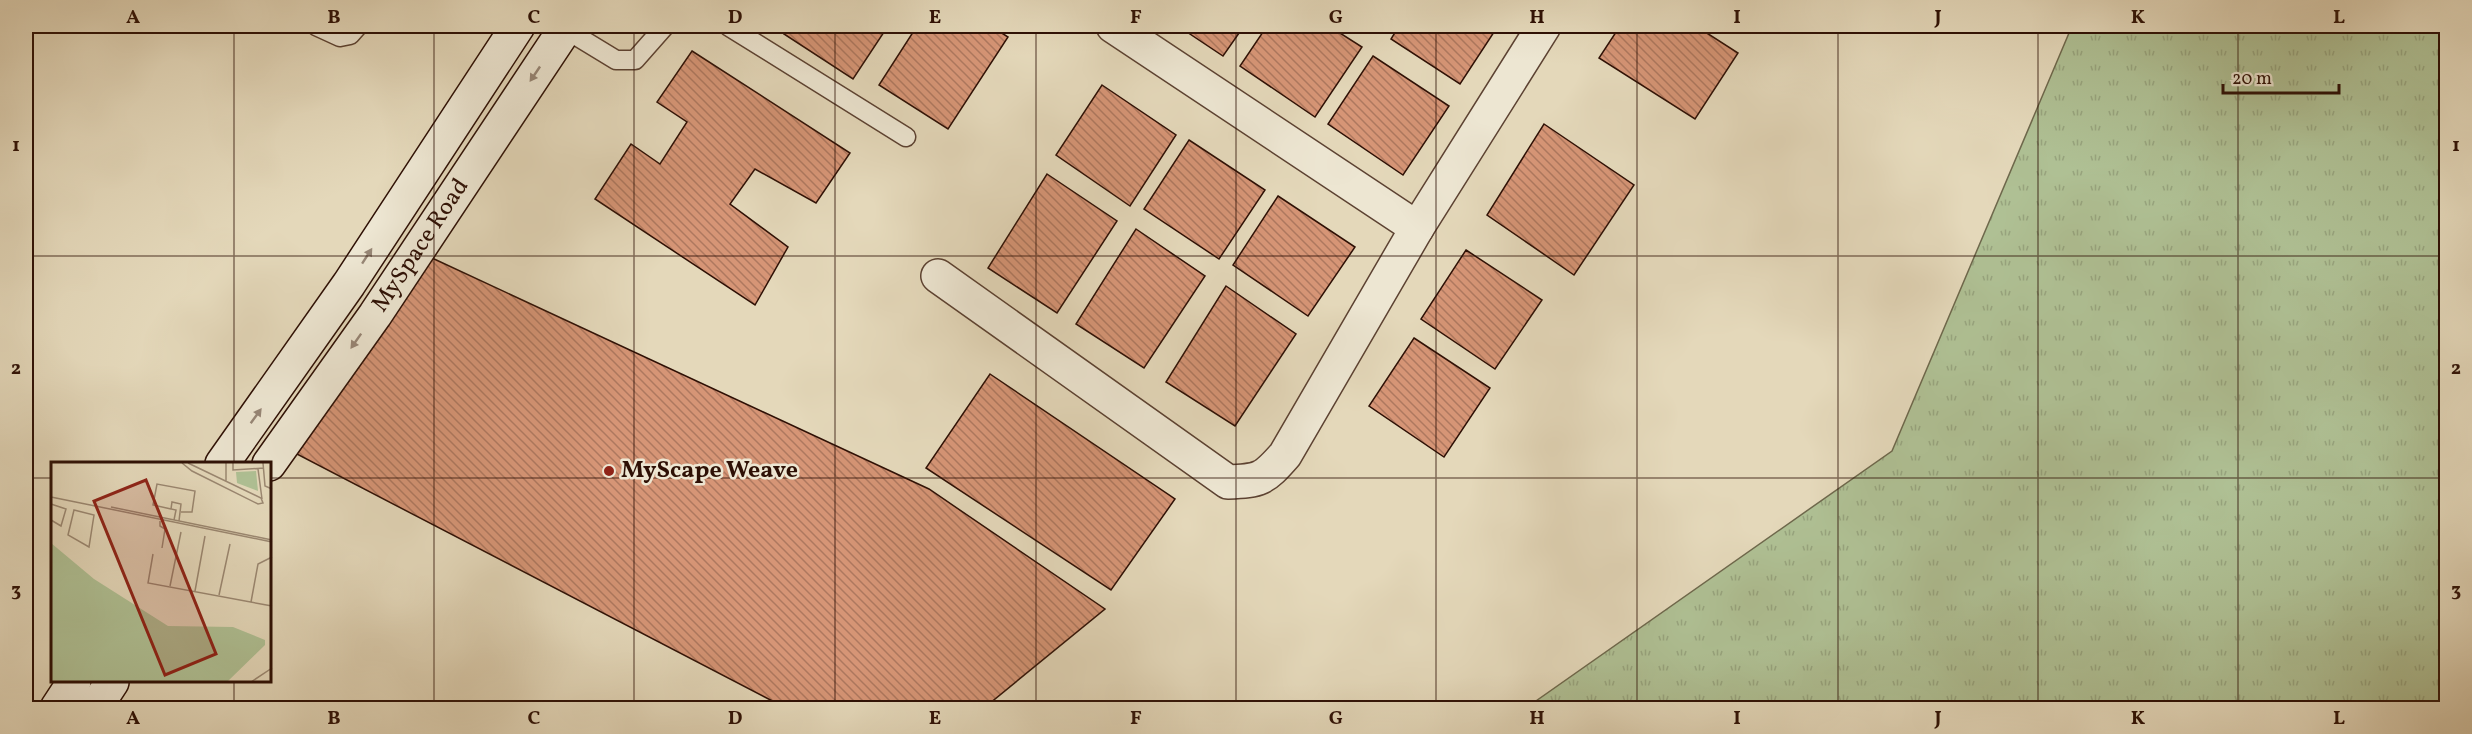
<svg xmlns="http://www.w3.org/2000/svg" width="2472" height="734" viewBox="0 0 2472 734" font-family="Vollkorn,serif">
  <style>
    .grass { fill: url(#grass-tufts); stroke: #6e684c; stroke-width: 1.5 }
    .building { fill: url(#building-back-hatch); stroke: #2e1005; stroke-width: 1.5 }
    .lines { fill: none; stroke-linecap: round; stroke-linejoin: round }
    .lane-casing { stroke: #5c4232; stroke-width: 21 }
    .street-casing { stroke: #5c4232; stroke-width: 36 }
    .secondary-casing { stroke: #2e1005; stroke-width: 36 }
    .lane { stroke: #ede6d2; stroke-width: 18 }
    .street { stroke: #ede6d2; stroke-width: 33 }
    .secondary { stroke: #ede6d2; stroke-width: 33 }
    .oneway { fill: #978676 }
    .grid { fill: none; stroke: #2e1005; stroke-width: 1.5; stroke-opacity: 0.55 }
    .poi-dot { fill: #8f2418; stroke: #ede6d2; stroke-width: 2 }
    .labels { text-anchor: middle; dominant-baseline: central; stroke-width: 5; stroke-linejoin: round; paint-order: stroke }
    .street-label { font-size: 24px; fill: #2e1005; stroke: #ede6d2 }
    .poi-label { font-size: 24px; font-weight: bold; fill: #2e1005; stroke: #ede6d2; text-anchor: start }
    .inset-road { fill: none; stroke: #9b8872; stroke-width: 1.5 }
    .view { fill: #8f2418; fill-opacity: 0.15; stroke: #8f2418; stroke-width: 3 }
    .inset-edge { fill: none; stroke: #2e1005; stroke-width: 3 }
    .neatline { fill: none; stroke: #2e1005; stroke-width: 2 }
    .grid-label { font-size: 20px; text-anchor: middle; font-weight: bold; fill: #2e1005 }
  </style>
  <defs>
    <pattern id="grass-tufts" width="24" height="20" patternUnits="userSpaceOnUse" patternTransform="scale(1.5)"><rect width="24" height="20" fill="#afc094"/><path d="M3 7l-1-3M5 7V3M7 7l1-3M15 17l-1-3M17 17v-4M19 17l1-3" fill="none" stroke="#97a47e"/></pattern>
    <pattern id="building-back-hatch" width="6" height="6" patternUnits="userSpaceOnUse" patternTransform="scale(1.5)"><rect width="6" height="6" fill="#d69576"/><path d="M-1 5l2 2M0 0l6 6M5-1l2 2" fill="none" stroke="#ae785f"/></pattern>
  </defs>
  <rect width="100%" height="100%" fill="#e4d8ba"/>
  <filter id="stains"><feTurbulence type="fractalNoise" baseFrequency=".00333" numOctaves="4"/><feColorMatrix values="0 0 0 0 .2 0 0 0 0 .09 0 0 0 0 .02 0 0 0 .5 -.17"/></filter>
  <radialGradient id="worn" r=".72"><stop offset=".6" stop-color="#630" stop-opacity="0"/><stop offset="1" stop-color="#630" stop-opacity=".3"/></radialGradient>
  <path class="grass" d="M2072 26H2446V708H1526L1892 451Z"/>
  <g class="building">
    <path d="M790 26H888L853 79 784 34Z"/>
    <path d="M917 26H991L1008 37 948 129 879 85Z"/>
    <path d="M1178 26H1244L1223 56Z"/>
    <path d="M1267 26H1329L1362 47 1315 117 1240 66Z"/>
    <path d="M1399 26H1498L1460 84 1391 39Z"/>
    <path d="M1620 26H1696L1738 53 1695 119 1599 58Z"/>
    <path d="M692 51 850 153 816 203 755 169 730 204 788 247 755 305 595 199 631 144 660 164 687 122 657 102Z"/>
    <path d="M1373 56 1449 106 1403 175 1328 124Z"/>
    <path d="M1102 85 1176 135 1130 206 1056 155Z"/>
    <path d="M1544 124 1634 185 1574 275 1487 215Z"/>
    <path d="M1189 140 1265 190 1219 259 1144 209Z"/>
    <path d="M1047 174 1117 221 1057 313 988 268Z"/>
    <path d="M1278 196 1355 247 1308 316 1233 265Z"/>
    <path d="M1136 229 1205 276 1144 368 1076 324Z"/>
    <path d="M1466 250 1542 300 1495 369 1421 319Z"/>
    <path d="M432 258 929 489 1105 609 984 708H786L293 452Z"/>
    <path d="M1226 286 1296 334 1235 426 1166 382Z"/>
    <path d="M1414 338 1490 388 1444 457 1369 406Z"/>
    <path d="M990 374 1175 499 1111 590 926 468Z"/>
  </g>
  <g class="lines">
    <defs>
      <g id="lane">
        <path d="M316 26 340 37 350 35 358 26"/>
        <path d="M728 26 906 137"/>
        <path d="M565 29 616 60H635L665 26"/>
      </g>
      <g id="street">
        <path d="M1113 26 1417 228"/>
        <path d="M938 276 1228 482C1260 481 1264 479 1285 455L1417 228 1544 26"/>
      </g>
      <g id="secondary">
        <path d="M222 464 349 284 518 26"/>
        <path id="s1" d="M269 464 375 315 567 26"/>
        <path d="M57 708 74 682"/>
        <path d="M95 708 112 682"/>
      </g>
    </defs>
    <use href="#lane" class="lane-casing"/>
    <use href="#street" class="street-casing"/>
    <use href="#secondary" class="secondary-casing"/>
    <use href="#lane" class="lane"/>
    <use href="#street" class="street"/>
    <use href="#secondary" class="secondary"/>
  </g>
  <defs><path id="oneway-solid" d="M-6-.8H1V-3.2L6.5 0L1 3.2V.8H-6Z" transform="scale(1.5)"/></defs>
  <g class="oneway">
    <use href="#oneway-solid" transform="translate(535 74) rotate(124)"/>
    <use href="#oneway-solid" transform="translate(367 256) rotate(-57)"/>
    <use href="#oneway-solid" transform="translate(356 341) rotate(125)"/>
    <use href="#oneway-solid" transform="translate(256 416) rotate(-54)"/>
  </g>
  <path class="grid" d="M234 26V464M434 26V708M634 26V708M835 26V708M1036 26V708M1236 26V708M1436 26V708M1637 26V708M1838 26V708M2038 26V708M2238 26V708M26 256H2446M26 478H52M270 478H2446M234 682V708"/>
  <circle class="poi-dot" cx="609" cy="471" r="6"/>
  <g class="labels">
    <g class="street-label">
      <text stroke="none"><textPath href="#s1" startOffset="266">MySpace Road</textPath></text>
    </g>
    <g class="poi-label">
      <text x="621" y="471">MyScape Weave</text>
    </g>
  </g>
  <g transform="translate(51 462)">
    <rect width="220" height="220" fill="#e4d8ba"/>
    <path d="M0 81 43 117 117 164 182 165 214 178V183L176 220H0Z" fill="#afc094"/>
    <path d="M205 9 207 29 186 21 185 10Z" fill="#afc094"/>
    <path class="inset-road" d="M131 1 141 9 207 42 212 41 210 36 137 1M175 1V20M182 1V8L213 6M212 1 214 24 221 27M207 7 211 37M0 35 221 80M0 42 15 47 10 64 0 58M60 45 221 78M120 47 102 43 106 22 144 29 141 50H130M23 48 43 53 38 85 17 73ZM123 58 125 48 120 47 121 40 130 42 128 59M109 59V64L114 67 111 86M102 92 97 121 221 144M119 124 130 70M144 129 154 74M168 133 179 82M200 140 207 102 221 95M200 220 221 206"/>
    <path class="view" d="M95 18 165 192 114 213 43 39Z"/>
    <rect width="220" height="220" class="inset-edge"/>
  </g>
  <rect width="2472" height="734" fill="none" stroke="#e4d8ba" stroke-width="66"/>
  <path d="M2223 84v9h116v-9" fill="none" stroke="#2e1005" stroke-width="3"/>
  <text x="2232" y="84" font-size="18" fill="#2e1005" stroke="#ede6d2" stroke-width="4.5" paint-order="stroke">20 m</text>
  <rect x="33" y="33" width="2406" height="668" class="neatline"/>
  <g class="grid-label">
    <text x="133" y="23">A</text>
    <text x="334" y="23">B</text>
    <text x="534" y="23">C</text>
    <text x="735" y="23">D</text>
    <text x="935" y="23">E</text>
    <text x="1136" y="23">F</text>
    <text x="1336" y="23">G</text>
    <text x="1537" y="23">H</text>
    <text x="1737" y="23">I</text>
    <text x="1938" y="23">J</text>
    <text x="2138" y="23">K</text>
    <text x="2339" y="23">L</text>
    <text x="16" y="151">1</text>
    <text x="2456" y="151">1</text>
    <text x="16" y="374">2</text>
    <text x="2456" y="374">2</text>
    <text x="16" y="596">3</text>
    <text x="2456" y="596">3</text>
    <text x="133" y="724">A</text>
    <text x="334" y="724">B</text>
    <text x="534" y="724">C</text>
    <text x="735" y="724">D</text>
    <text x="935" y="724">E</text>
    <text x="1136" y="724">F</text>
    <text x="1336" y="724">G</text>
    <text x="1537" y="724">H</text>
    <text x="1737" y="724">I</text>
    <text x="1938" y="724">J</text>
    <text x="2138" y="724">K</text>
    <text x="2339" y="724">L</text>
  </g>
  <rect width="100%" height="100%" filter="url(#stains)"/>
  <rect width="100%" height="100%" fill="url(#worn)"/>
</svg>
